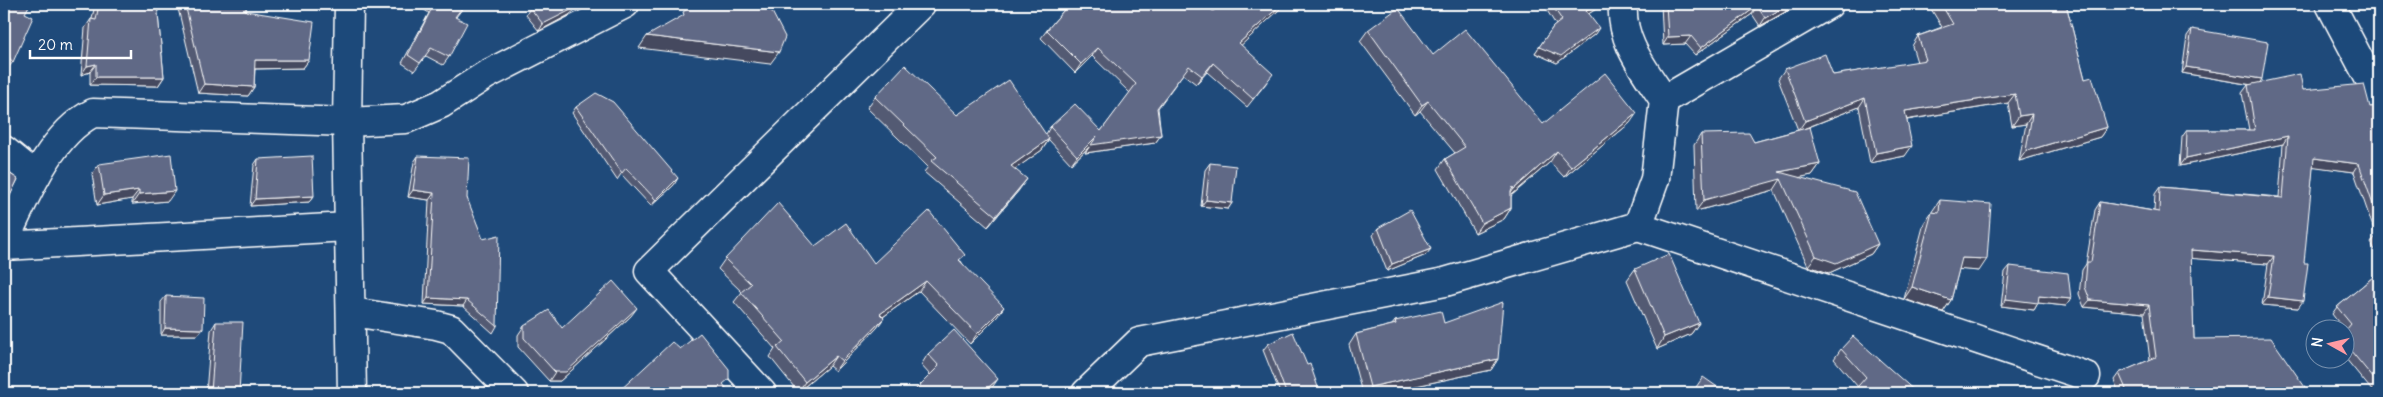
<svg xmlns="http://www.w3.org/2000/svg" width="2383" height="397" viewBox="0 0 2383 397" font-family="Delius,sans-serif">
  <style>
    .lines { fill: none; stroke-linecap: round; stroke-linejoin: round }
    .street-casing { stroke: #fff; stroke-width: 31 }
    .street { stroke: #1f4a7a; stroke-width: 28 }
    .wall { fill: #535a73; stroke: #fff }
    .shaded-wall { fill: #444a5e; stroke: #fff }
    .building { fill: #616986; stroke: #fff }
  </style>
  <rect width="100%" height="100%" fill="#1f4a7a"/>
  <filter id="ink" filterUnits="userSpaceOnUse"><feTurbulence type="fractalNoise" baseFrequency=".02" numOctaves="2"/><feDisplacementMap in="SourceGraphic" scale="10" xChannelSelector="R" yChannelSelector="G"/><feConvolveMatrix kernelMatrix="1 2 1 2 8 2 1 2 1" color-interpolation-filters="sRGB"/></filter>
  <g filter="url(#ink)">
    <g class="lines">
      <defs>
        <g id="street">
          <path d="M349 4 347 122 352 393"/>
          <path d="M1623 4C1620 42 1645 70 1664 100"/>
          <path d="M2330 4 2379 97"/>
          <path d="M4 150 36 176"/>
          <path d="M1638 226 2086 376"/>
          <path d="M4 242C24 200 49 135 93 113L347 122 406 119 441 104 486 75 625 4"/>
          <path d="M4 246 348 227"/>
          <path d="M352 312 436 325 451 329 514 393"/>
          <path d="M762 393 649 271 921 4"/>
          <path d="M1086 393 1139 342 1445 282 1638 226 1655 179 1664 100 1829 4"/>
        </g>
      </defs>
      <use href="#street" class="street-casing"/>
      <use href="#street" class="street"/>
    </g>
    <g class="wall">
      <path d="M4 4 13 62 8 68 4 63Z"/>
      <path d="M95 4H157L164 77 158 86 90 85V72L81 75 85 28 91 19H92Z"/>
      <path d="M177 4H246V11L309 60 303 68 255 69 254 87 248 96 198 93Z"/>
      <path d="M415 4H466L456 17 449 57 443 65 426 56 414 71 402 63 429 13Z"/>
      <path d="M1066 4H1204L1213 11 1282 7 1241 45 1267 82 1247 107 1207 72 1196 84 1183 74 1158 108 1161 135 1155 143 1085 153 1090 146 1071 164 1049 140 1042 150 1015 169 1019 190 988 227 924 172 928 167 867 108 875 97 1046 134 1050 127 1101 131 1130 93 1092 56 1075 73 1041 38 1047 30 1068 5Z"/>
      <path d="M1543 4H1604L1588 14 1595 34 1557 63 1535 53 1553 27 1556 25Z"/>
      <path d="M1661 4H1790L1785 12 1760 26 1752 14 1695 55 1685 44 1663 45Z"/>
      <path d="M1928 4H2066L2085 79 2107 127 2100 137 2019 161 2026 124 2012 126 2008 103 1907 120 1905 156 1870 163 1859 107 1804 129 1820 164 1812 175 1799 177 1878 244 1871 254 1829 273 1808 266 1774 190 1696 211 1694 145 1701 134 1754 142 1798 130 1778 79 1785 69 1833 75 1917 62 1912 46 1918 36 1942 27Z"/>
      <path d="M530 8 569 15 539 31 526 15Z"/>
      <path d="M2192 29 2260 83 2303 90 2370 107 2379 106V257L2371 243 2376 236 2354 172 2313 166 2298 308 2262 305 2268 264 2191 258 2194 339 2309 393H2119L2114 380 2119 373 2150 360 2144 313 2084 307 2079 294 2082 270 2086 264 2095 210 2100 202 2154 211 2155 194 2160 187 2279 197 2283 144 2180 166 2182 137 2187 130H2249L2242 93 2248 85H2251L2182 73 2187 36Z"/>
      <path d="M1368 30 1433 55 1543 124 1630 123 1564 177 1550 162 1511 196V208L1504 219 1475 233 1438 169 1445 159 1455 153 1420 111 1415 115 1360 41Z"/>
      <path d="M576 107 674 185 651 206 621 174 617 180 572 113Z"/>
      <path d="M418 156 467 198 497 326 493 333 463 306 424 304 429 200 408 197 414 162Z"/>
      <path d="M258 159 314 196 309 202 250 206 254 165Z"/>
      <path d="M1210 163 1232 203 1228 209 1201 206 1205 170Z"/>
      <path d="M99 164 168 201 132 204V199L97 205 92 174Z"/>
      <path d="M1940 200 1979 271 1959 269 1951 300 1943 312 1904 299 1924 223Z"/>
      <path d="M1378 228 1426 255 1387 271 1373 235Z"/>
      <path d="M815 246 874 263 961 261 997 317 970 344 919 291 883 317 877 328 835 371 829 366 798 392 770 357 775 349 734 302 742 292 718 269 725 259Z"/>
      <path d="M2010 266 2071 299 2066 306 2038 303 2034 310 2001 306 2005 272Z"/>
      <path d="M1635 269 1699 323 1691 334 1657 349 1627 280Z"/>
      <path d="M2379 272V393H2374L2346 359V330H2344L2332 314 2337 307Z"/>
      <path d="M166 296 198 335H161V302Z"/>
      <path d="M631 316 560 381H549L518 347V335L524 326 562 328Z"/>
      <path d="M1395 321 1444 323 1498 359 1491 370 1383 393H1362L1349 345 1356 334 1392 325Z"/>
      <path d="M216 322 239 393H206L211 330Z"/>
      <path d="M1268 344 1320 393H1280L1263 350Z"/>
      <path d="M1841 349 1917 393 1858 387 1834 359Z"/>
      <path d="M928 354 991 389 986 393H912L930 375 921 365Z"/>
    </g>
    <g class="shaded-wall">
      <path d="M579 4H582L569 15 539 31 543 24Z"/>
      <path d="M1282 4H1284L1282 7 1234 52 1239 43Z"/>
      <path d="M1598 4H1604L1582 18 1586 11Z"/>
      <path d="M1790 4 1785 12 1760 26 1765 18Z"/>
      <path d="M1757 6 1752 14 1695 55 1701 48Z"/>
      <path d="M1599 28 1595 34 1557 63 1535 53 1539 47Z"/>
      <path d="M647 36 779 52 770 64 639 48Z"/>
      <path d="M1691 36 1685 44 1663 45 1668 37Z"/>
      <path d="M1098 48 1092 56 1075 73 1081 64Z"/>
      <path d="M255 60H309L303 68 249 69Z"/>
      <path d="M1213 63 1207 72 1196 84 1202 76Z"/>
      <path d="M96 64 90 72 81 75 87 66Z"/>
      <path d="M2186 67 2262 79 2258 86 2182 73Z"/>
      <path d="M96 77H164L158 86 90 85Z"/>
      <path d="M204 84 254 87 248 96 198 93Z"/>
      <path d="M2015 94 2008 103 1899 121 1905 111Z"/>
      <path d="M1865 98 1859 107 1798 131 1805 121Z"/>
      <path d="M1428 101 1420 111 1415 115 1422 105Z"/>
      <path d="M1637 113 1630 123 1564 177 1571 167Z"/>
      <path d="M2032 114 2026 124 2012 126 2019 116Z"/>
      <path d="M2107 127 2100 137 2019 161 2026 151Z"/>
      <path d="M1161 135 1155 143 1085 153 1090 146 1071 164 1077 156 1097 136Z"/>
      <path d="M2288 136 2283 144 2180 166 2186 158Z"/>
      <path d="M1049 139 1042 150 1004 177 1011 166Z"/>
      <path d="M1912 146 1905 156 1870 163 1876 153Z"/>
      <path d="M1557 151 1550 162 1506 200 1514 189Z"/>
      <path d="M2314 158 2359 164 2354 172 2309 166Z"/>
      <path d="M1820 164 1812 175 1782 181 1781 179 1774 190 1696 211 1704 200 1779 172Z"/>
      <path d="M678 178 674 185 651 206 656 200Z"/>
      <path d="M1027 179 1019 190 988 227 996 216Z"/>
      <path d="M139 190 132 199 97 205 104 195Z"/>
      <path d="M413 190 434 193 429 200 408 197Z"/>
      <path d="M175 191 168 201 132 204 139 194Z"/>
      <path d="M314 196 309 202 250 206 255 199Z"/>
      <path d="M1206 200 1232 203 1228 209 1201 206Z"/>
      <path d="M1511 208 1504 219 1475 233 1482 223Z"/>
      <path d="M1878 244 1871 254 1829 273 1808 266 1816 256Z"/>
      <path d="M1431 249 1426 255 1387 271 1392 264Z"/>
      <path d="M2191 250 2274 256 2268 264 2186 258Z"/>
      <path d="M1962 258 1987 259 1979 271 1954 269Z"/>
      <path d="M926 281 919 291 873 324 880 314Z"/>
      <path d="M1912 287 1951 300 1943 312 1904 299Z"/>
      <path d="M2039 296 2071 299 2066 306 2038 303 2034 310 2001 306 2006 299Z"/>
      <path d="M2268 297 2303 301 2298 308 2262 305Z"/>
      <path d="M428 298 467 300 463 306 424 304Z"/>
      <path d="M2090 300 2149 305 2144 313 2084 307Z"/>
      <path d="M1004 307 997 317 970 344 977 334Z"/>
      <path d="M637 308 631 316 560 381H549L555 372Z"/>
      <path d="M884 318 877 328 835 371 842 361Z"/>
      <path d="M1699 323 1691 334 1657 349 1664 337Z"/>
      <path d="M165 328 203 329 198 335H161Z"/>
      <path d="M836 356 829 366 798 392 805 382Z"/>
      <path d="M1498 359 1491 370 1383 393H1366L1370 387Z"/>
      <path d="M998 379 991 389 986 393H982Z"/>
    </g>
    <g class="building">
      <path d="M4 4H30L25 13 33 17 13 62 4 52Z"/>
      <path d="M99 4H157L164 77H96V64L87 66 91 19 96 20Z"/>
      <path d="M185 4H246V11L314 22 309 60H255L254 87 204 84Z"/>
      <path d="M434 4H465L455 17 467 23 449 57 431 48 420 63 408 55Z"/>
      <path d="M537 4H579L573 9 543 24 530 8Z"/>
      <path d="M694 4H768L785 37 779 52 647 36 684 15 683 12Z"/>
      <path d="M1069 4H1204L1213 11 1222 4H1282L1239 43 1273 74 1253 99 1213 63 1202 76 1189 66 1157 108 1161 135 1091 145 1097 136 1077 156 1050 127 1075 104 1101 131 1136 84 1098 48 1081 64 1047 30Z"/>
      <path d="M1551 4H1598L1586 11 1599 28 1561 56 1539 47 1553 27 1562 20Z"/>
      <path d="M1666 4H1790L1765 18 1757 6 1701 48 1691 36 1668 37Z"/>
      <path d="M1941 4H2066L2085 79 2092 77 2107 127 2026 151 2032 114 2019 116 2015 94 1905 111 1912 146 1876 153 1865 98 1805 121 1785 69 1825 54 1833 75 1926 60 1918 36 1953 24Z"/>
      <path d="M1398 8 1433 55 1465 29 1543 124 1605 73 1637 113 1571 167 1557 151 1514 189 1513 187 1511 192V208L1482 223 1445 159 1465 147 1428 101 1422 105 1368 30Z"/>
      <path d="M2192 29 2268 42 2262 79 2186 67Z"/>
      <path d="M905 65 957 115 1009 80 1049 139 1011 166 1027 179 996 216 931 161 937 157 875 97Z"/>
      <path d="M2300 74 2303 90 2364 84 2370 107 2379 106V222L2359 164 2314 158 2304 263H2308L2303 301 2268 297 2274 256 2191 250 2194 339 2271 338 2309 393H2125L2124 390 2126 389 2119 373 2156 357 2149 305 2090 300 2085 287 2087 262H2091L2100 202 2159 212 2160 187 2283 198 2288 136 2186 158 2187 130H2255L2248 85Z"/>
      <path d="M596 93 613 102 678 178 656 200 626 168 622 173 576 107Z"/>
      <path d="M1810 127 1820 164 1779 172 1855 192 1878 244 1836 263 1816 256 1781 179 1704 200 1701 134 1749 133 1754 142Z"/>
      <path d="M171 154 175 191 139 194V190L104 195 99 164Z"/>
      <path d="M312 156 314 196 255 199 258 159Z"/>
      <path d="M418 156 469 158 467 198 483 239 499 235 497 326 467 300 428 298 434 193 413 190Z"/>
      <path d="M1210 163 1236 166 1232 203 1206 200Z"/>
      <path d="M4 170 18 179 9 198 4 205Z"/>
      <path d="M1940 200 1991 204 1987 259 1962 258 1951 300 1912 287 1932 212 1939 213Z"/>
      <path d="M778 203 815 246 846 223 874 263 929 211 965 255 959 260 1004 307 977 334 926 281 880 314 884 318 842 361 836 356 805 382 777 347 784 341 741 292 751 284 725 259Z"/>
      <path d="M1410 210 1431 249 1392 264 1378 228Z"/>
      <path d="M2379 234V241L2376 236Z"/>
      <path d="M1669 254 1699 323 1664 337 1635 269Z"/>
      <path d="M2010 266 2068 273 2071 299 2039 296 2038 303 2006 299Z"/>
      <path d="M2379 272V385L2346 345V330L2351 324 2337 307Z"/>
      <path d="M613 281 637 308 566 372H555L524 338V326L549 310 562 328Z"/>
      <path d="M166 296 204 298 203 329 165 328Z"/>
      <path d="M1503 302 1498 359 1370 387 1356 334 1396 324 1395 321 1441 311 1444 323Z"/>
      <path d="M216 322H243L239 393H211Z"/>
      <path d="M954 330 998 379 982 393H912L939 366 928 354Z"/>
      <path d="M1293 332 1307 365 1310 364 1320 393H1286L1268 344Z"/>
      <path d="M700 333 729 369V379L723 384 730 393H617L672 342 680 349Z"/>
      <path d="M1853 336 1917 393H1852L1866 377 1841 349Z"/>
      <path d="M1703 377 1726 393H1692Z"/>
      <path d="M1653 390 1658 393H1651Z"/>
      <path d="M1834 390 1836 393H1827Z"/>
    </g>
  </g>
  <rect width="2383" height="397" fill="none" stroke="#1f4a7a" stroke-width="20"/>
  <rect x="10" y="10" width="2363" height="377" fill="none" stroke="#fff" stroke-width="2" filter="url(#ink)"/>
  <g transform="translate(2330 344) rotate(278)"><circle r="24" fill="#1f4a7a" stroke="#7992af"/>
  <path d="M0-4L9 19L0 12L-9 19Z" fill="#ff9aa2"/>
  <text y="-8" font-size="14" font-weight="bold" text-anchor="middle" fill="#ffffff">N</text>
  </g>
  <path d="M30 50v8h101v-8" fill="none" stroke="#ffffff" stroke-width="2.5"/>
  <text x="38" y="50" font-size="15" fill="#ffffff" stroke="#1f4a7a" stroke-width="4" paint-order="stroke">20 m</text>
</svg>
